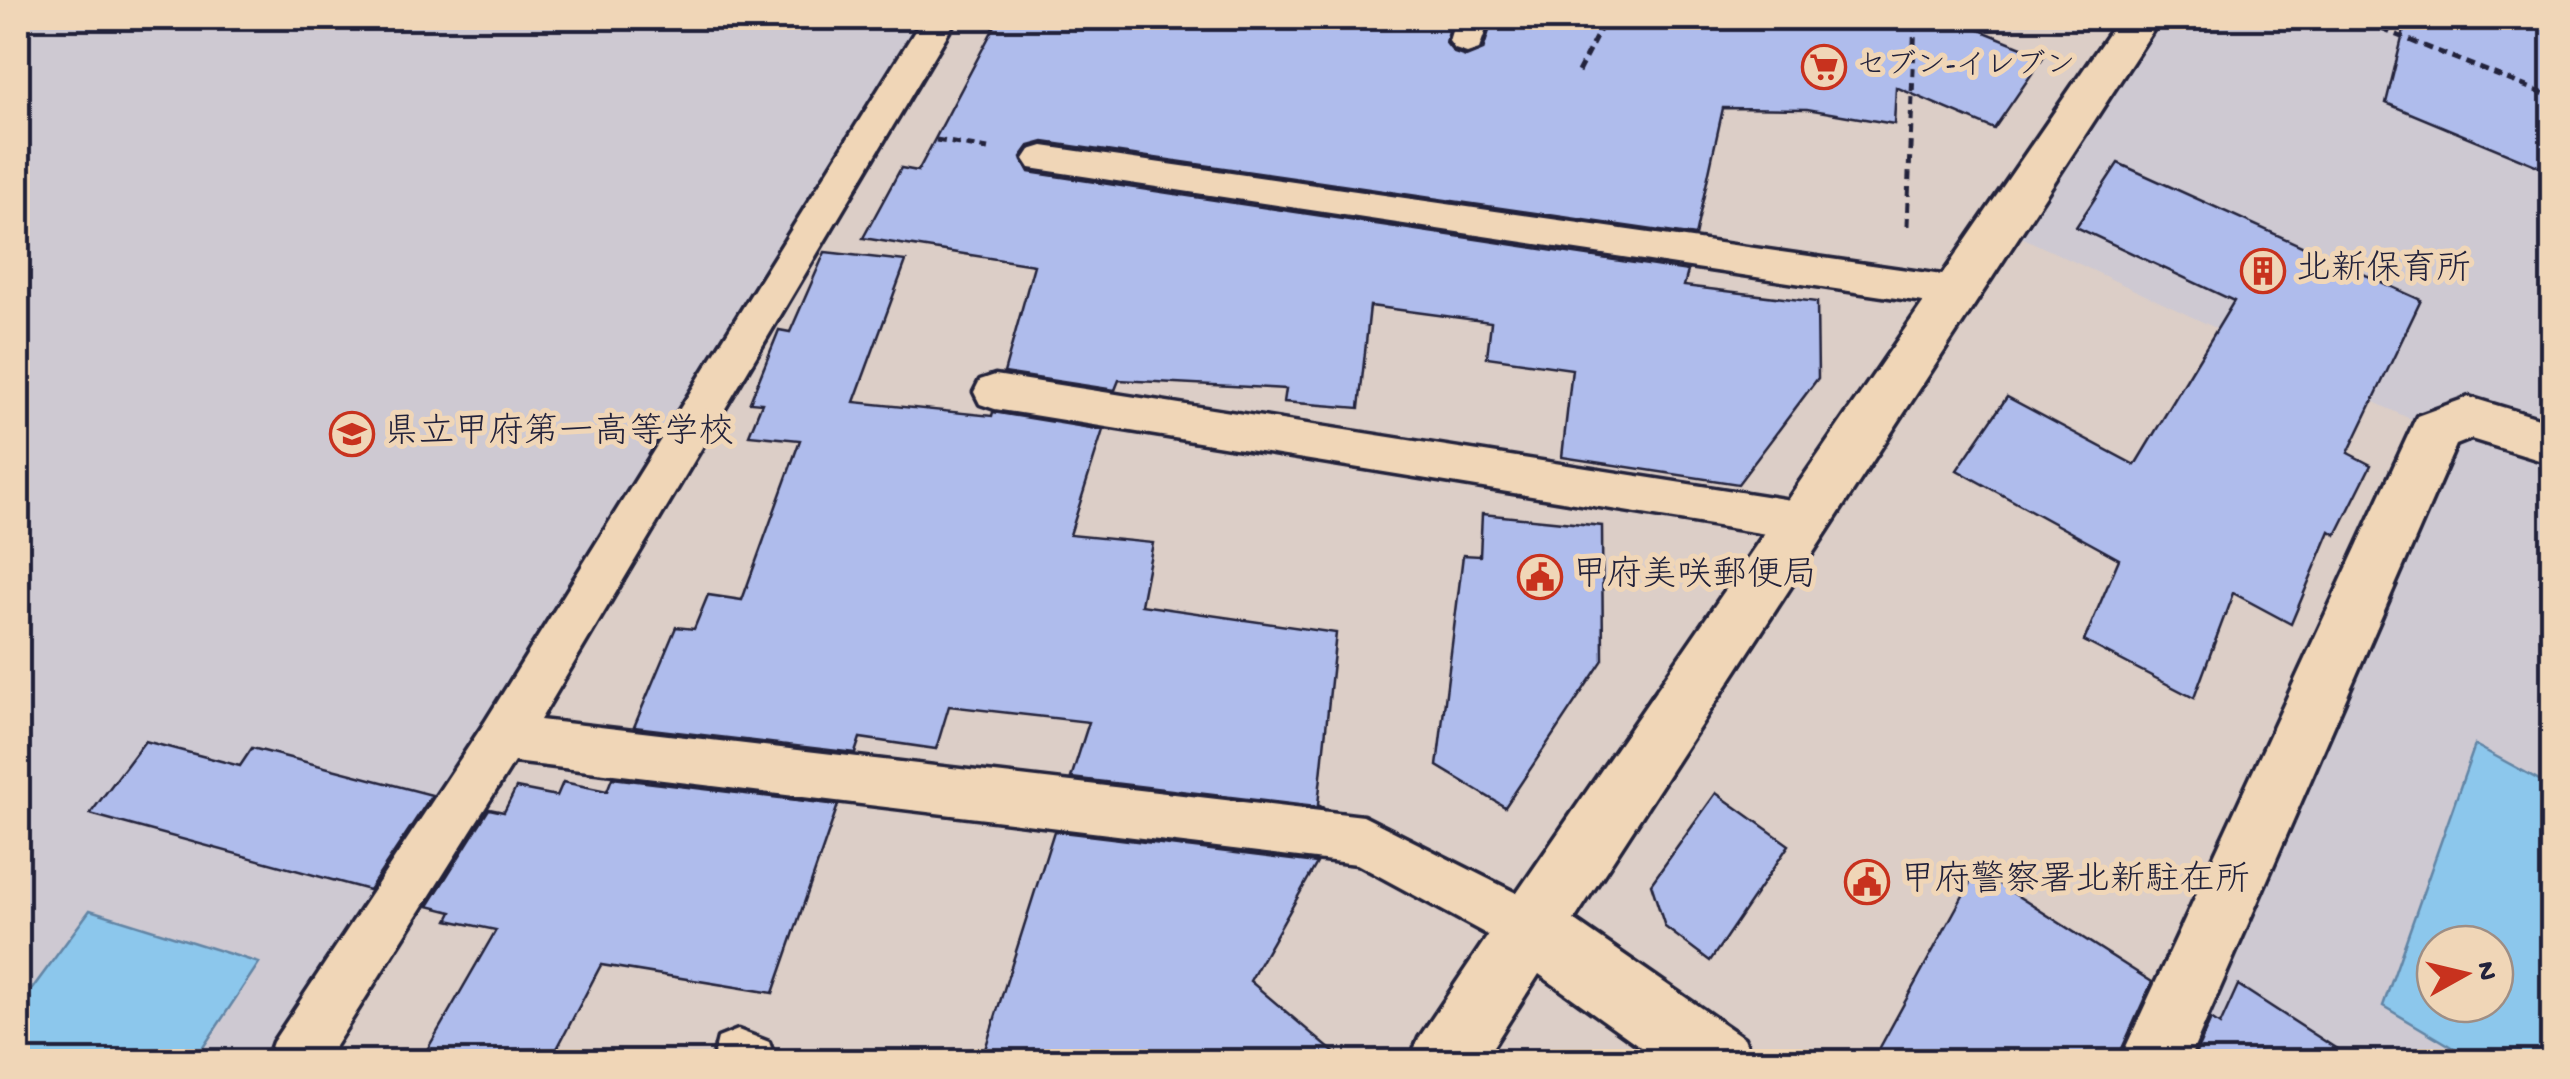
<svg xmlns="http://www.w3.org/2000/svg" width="2570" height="1079" viewBox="0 0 2570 1079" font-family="'Gochi Hand','Klee One',sans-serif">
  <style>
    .built { fill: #cec9d2; fill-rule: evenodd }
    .water { fill: #8cc7ec; stroke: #6285a5; stroke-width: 2.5; fill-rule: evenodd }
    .building { fill: #afbcec; stroke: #22223b; stroke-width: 2.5 }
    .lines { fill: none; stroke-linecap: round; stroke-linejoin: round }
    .lane-casing { stroke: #22223b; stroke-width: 7 }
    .street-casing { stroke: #22223b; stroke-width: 7 }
    .secondary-casing { stroke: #22223b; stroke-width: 7 }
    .path { stroke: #22223b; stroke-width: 5; stroke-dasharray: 9 6; stroke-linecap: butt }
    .lane { fill: #f0d6b7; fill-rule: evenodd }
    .street { fill: #f0d6b7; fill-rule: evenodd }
    .secondary { fill: #f0d6b7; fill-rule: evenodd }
    .labels { text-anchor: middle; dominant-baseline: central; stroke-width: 10; stroke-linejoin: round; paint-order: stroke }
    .far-poi-label { font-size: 30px; fill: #22223b; stroke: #f0d6b7; text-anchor: start }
    .poi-label { font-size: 35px; fill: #22223b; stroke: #f0d6b7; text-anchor: start }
  </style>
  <rect width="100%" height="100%" fill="#dccec7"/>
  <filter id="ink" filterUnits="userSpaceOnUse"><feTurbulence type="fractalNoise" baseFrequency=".01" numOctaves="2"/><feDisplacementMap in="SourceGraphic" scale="20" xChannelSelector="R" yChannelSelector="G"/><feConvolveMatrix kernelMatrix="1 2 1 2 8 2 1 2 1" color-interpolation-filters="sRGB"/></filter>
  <g filter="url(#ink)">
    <g class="built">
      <path d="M18 18H940L293 1061H18Z"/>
      <path d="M2140 18H2354L2552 97V1061H2153L2436 431 2002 228ZM2435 944H2495V1004H2435Z"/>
    </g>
    <g class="water">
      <path d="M2475 745 2552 787V1037L2546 1061H2476L2383 1006ZM2435 944H2495V1004H2435Z"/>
      <path d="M90 910 259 963 194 1061H18V1008Z"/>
    </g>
    <g class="building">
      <path d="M999 18H1452L1446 43 1454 53 1466 57 1483 50 1493 18H1950L2044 56 1994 129 1896 87 1894 124 1807 109 1723 108 1695 236 1044 142 1029 146 1021 157 1029 172 1688 271 1684 286 1817 302 1818 378 1738 484 1562 457 1572 369 1487 357 1491 322 1370 306 1359 408 1284 402 1286 389 1119 380 1115 390 1004 373 1034 265 863 238 901 168 918 171Z"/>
      <path d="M2407 18H2552V172L2386 103Z"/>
      <path d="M2118 163 2421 300 2348 453 2371 465 2336 535 2330 531 2291 624 2233 593 2194 698 2084 641 2119 559 1957 470 2007 397 2135 465 2234 301 2076 227Z"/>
      <path d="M825 252 906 261 854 402 992 416 993 412 1103 430 1070 535 1153 543 1141 605 1336 633 1318 805 1324 808 1071 778 1089 722 949 706 936 749 860 738 855 753 634 727 676 627 694 629 708 595 742 600 800 440 749 435 762 403 750 402 779 330 790 332Z"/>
      <path d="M1482 514 1602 526 1603 660 1505 807 1437 766 1463 555 1480 556Z"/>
      <path d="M145 741 240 766 252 748 432 795 369 890 90 814Z"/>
      <path d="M612 778 838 805 773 993 601 965 550 1062H420L496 930 448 920 452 912 428 906 489 809 504 812 516 788 557 796 563 782 607 791Z"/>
      <path d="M1716 793 1789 845 1710 961 1665 927 1651 884Z"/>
      <path d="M1054 831 1317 863 1250 981 1345 1062H981Z"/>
      <path d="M1977 870 2152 982 2116 1062H1872Z"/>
      <path d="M2238 985 2357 1062H2192L2211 1019 2220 1025Z"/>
    </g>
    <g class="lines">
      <defs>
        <g id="lane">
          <path d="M923 18H957L540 720 1363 816 1550 910 1557 929 1550 948 1531 955 1512 948 1357 864 514 762 325 1062H266L273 1042 485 722Z"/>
          <path d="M1456 18H1490L1479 49 1467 53 1455 49 1449 41Z"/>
          <path d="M1043 146 1956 277 1970 281 1976 292 1970 303 1956 307 1030 168 1024 159 1030 150Z"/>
          <path d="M995 375 1803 502 1819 508 1825 521 1819 534 1803 540 995 409 980 404 974 392 980 380Z"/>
          <path d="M738 1030 769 1042 776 1062H712L718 1038Z"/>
        </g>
        <path id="street" d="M2469 397 2552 422V464L2471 439 2456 445 2188 1062H2119L2417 416Z"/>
        <path id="secondary" d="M2119 18H2161L1574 920 1744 1038 1754 1062H1662L1539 974 1483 1062H1409L1419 1038 1508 906Z"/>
      </defs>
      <use href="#lane" class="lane-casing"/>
      <use href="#street" class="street-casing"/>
      <use href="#secondary" class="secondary-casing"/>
      <g class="path">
        <path d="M2354 18 2552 97"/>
        <path d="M1578 72 1606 18"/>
        <path d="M936 140 988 149"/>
        <path d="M1907 226 1915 18"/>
      </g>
      <use href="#lane" class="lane"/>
      <use href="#street" class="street"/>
      <use href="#secondary" class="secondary"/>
    </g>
  </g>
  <defs>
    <symbol id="supermarket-ring" viewBox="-11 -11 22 22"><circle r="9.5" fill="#f0d6b7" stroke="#c8321e" stroke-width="1.5"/><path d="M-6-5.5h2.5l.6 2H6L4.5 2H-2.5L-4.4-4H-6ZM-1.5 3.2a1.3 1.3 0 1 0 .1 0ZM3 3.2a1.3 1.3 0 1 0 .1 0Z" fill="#c8321e"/></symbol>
    <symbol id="building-ring" viewBox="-11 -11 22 22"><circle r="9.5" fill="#f0d6b7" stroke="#c8321e" stroke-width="1.5"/><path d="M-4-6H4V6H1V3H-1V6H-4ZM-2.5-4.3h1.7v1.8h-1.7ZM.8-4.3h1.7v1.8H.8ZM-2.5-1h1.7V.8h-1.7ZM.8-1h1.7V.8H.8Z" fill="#c8321e"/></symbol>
    <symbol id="school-ring" viewBox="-11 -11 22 22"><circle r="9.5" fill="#f0d6b7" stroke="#c8321e" stroke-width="1.5"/><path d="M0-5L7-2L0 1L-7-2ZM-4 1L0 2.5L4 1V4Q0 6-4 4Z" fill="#c8321e"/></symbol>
    <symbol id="civic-ring" viewBox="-11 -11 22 22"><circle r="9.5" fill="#f0d6b7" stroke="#c8321e" stroke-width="1.5"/><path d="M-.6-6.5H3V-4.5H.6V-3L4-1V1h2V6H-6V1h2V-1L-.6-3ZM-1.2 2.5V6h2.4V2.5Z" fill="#c8321e"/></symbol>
  </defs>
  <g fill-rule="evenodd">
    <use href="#supermarket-ring" x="1799" y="42" width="50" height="50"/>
    <use href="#building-ring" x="2238" y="246" width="50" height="50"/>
    <use href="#school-ring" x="327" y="409" width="50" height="50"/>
    <use href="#civic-ring" x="1515" y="552" width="50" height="50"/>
    <use href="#civic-ring" x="1842" y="857" width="50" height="50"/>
  </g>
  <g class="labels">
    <g class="far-poi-label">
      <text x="1856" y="67">セブン-イレブン</text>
    </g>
    <g class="poi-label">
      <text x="2296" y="271">北新保育所</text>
      <text x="384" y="434">県立甲府第一高等学校</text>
      <text x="1572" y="577">甲府美咲郵便局</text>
      <text x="1900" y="882">甲府警察署北新駐在所</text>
    </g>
  </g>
  <rect width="2570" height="1079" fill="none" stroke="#f0d6b7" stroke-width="60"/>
  <rect x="30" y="30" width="2510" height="1019" fill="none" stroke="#22223b" stroke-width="4" filter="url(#ink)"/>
  <g transform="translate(2465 974) rotate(82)"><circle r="48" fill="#f0d6b7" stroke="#9e8e85" stroke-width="2.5"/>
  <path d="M0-8L18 38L0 25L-18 38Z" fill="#c8321e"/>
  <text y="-15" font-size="28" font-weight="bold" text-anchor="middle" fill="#22223b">N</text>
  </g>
</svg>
